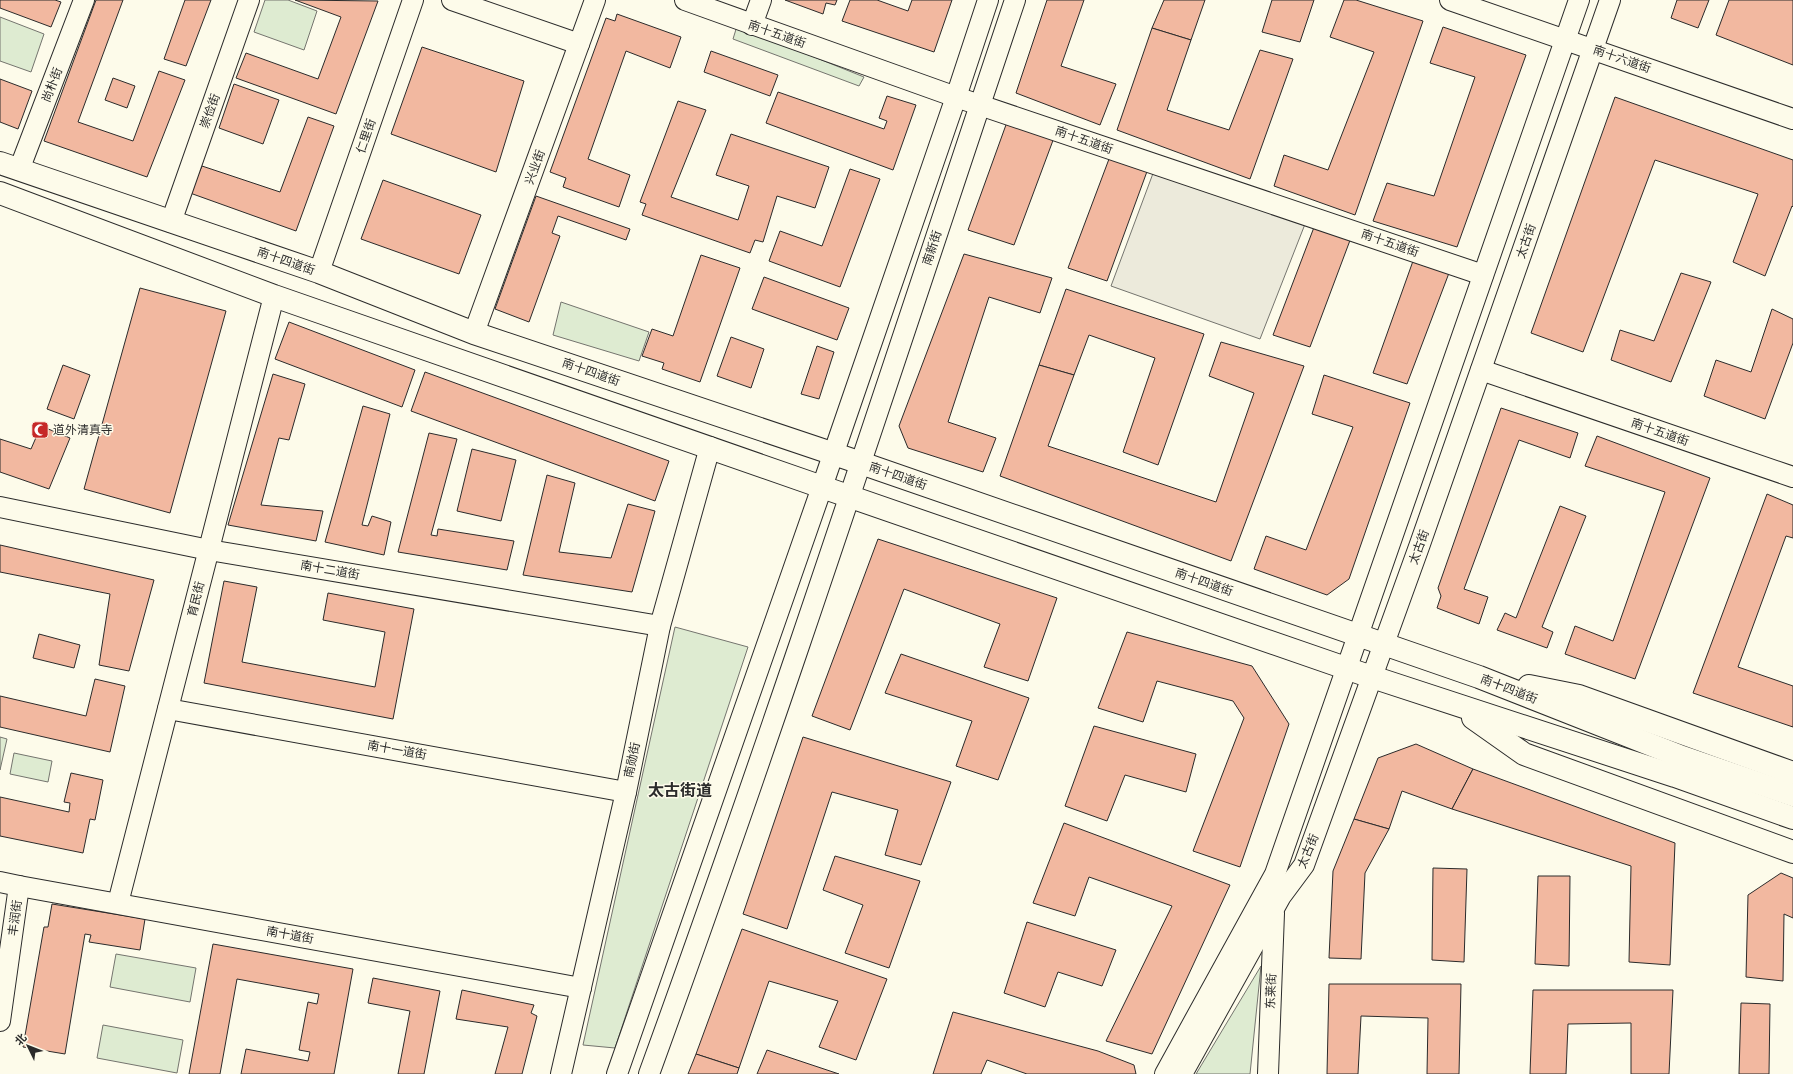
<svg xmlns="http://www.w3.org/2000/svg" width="1793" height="1074" viewBox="0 0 1793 1074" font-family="'Varela Round','Noto Sans SC',sans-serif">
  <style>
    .green { fill: #deebd1; stroke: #74746e }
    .parking { fill: #eceadb; stroke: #74746e }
    .building { fill: #f2b8a0; stroke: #2b2b2b }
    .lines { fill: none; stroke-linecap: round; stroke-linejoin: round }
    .secondary-casing { stroke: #2b2b2b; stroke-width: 22 }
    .primary-casing { stroke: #2b2b2b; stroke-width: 24 }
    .secondary { stroke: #fdfbea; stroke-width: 20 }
    .primary { stroke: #fdfbea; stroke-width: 22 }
    .labels { text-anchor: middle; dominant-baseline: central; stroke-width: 3; stroke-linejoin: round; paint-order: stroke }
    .street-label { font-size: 12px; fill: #2b2b2b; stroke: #fdfbea }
    .poi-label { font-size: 12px; fill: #2b2b2b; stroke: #fdfbea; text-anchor: start }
    .district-label { font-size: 16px; font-weight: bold; fill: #2b2b2b; stroke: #fdfbea }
  </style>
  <rect width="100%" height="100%" fill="#fdfbea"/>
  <g class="green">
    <path d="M265 0H288L317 11 304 50 254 32Z"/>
    <path d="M0 17 44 34 31 72 0 61Z"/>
    <path d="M737 26 864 77 859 86 733 39Z"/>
    <path d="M561 302 649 332 639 361 553 335Z"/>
    <path d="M675 627 748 647 615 1048 583 1045Z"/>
    <path d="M0 737 7 739 0 770Z"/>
    <path d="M14 753 52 761 48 782 10 774Z"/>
    <path d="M116 954 196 968 190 1002 110 987Z"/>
    <path d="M1261 966 1250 1074H1196Z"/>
    <path d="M103 1025 183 1040 177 1073 97 1058Z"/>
  </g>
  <path class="parking" d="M1155 168 1307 219 1260 339 1111 286Z"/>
  <g class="building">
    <path d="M0 0H55L61 2 51 27 0 8Z"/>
    <path d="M96 0H123L78 122 133 141 159 71 185 80 147 177 44 141Z"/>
    <path d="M185 0H211L186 66 164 59Z"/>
    <path d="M295 0 378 1 336 114 236 78 246 53 318 79 341 17Z"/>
    <path d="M785 0H837L835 5 826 3 823 14Z"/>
    <path d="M850 0H877L908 11 912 0H952L934 52 842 21Z"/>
    <path d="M1047 0H1084L1061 66 1116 84 1100 125 1016 93Z"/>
    <path d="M1164 0H1205L1191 40 1152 28Z"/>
    <path d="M1272 0H1314L1300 42 1262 32Z"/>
    <path d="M1344 0H1356L1423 21 1355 215 1274 186 1284 155 1328 170 1374 52 1330 37Z"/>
    <path d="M1677 0H1709L1698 28 1671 18Z"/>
    <path d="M1729 0H1793V65L1716 35Z"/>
    <path d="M617 14 681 37 670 68 626 51 588 159 630 175 619 207 563 187 566 178 550 172 606 18 615 21Z"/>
    <path d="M1443 27 1526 55 1457 247 1373 221 1387 183 1434 196 1475 77 1430 63Z"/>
    <path d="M1152 28 1191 40 1167 110 1229 130 1260 50 1293 59 1250 179 1117 130Z"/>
    <path d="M422 47 524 81 496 172 391 134Z"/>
    <path d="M711 51 778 75 770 96 704 72Z"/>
    <path d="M113 78 135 86 127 108 105 100Z"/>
    <path d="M0 79 32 91 18 129 0 122Z"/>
    <path d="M234 84 279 100 263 144 219 128Z"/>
    <path d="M778 92 884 129 887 121 879 118 887 96 916 105 893 170 766 123Z"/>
    <path d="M1615 97 1793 160V207L1792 206 1765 276 1733 262 1758 194 1655 160 1583 352 1531 333Z"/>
    <path d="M678 101 706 110 671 197 738 220 749 186 716 175 731 134 829 167 815 208 777 196 763 242 755 240 750 253 642 215 646 204 640 202Z"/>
    <path d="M308 117 334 126 296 231 190 193 202 166 280 192Z"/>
    <path d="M1007 122 1055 135 1014 245 968 230Z"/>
    <path d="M1112 151 1149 166 1107 281 1068 268Z"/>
    <path d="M850 169 880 179 840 287 769 261 780 231 822 246Z"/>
    <path d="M383 180 481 215 459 274 361 239Z"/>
    <path d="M536 196 630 229 626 240 558 216 552 233 560 236 529 322 495 309Z"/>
    <path d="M1316 222 1352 235 1310 347 1273 335Z"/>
    <path d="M964 254 1052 278 1040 313 989 297 948 422 996 438 983 472 908 448 899 426Z"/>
    <path d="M701 255 740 268 700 382 662 369 664 363 642 356 652 329 673 336Z"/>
    <path d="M1413 261 1449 273 1407 384 1373 373Z"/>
    <path d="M1681 273 1711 282 1671 382 1611 360 1620 330 1654 341Z"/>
    <path d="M764 277 849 308 837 340 752 309Z"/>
    <path d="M140 288 226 311 170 513 84 489Z"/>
    <path d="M1066 289 1204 334 1158 465 1123 452 1155 358 1089 335 1074 375 1039 365Z"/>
    <path d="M1772 309 1793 319V343L1765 419 1704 396 1716 360 1751 372Z"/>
    <path d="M289 322 415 370 402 407 275 359Z"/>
    <path d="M731 337 764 349 751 388 717 376Z"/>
    <path d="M1221 342 1304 366 1231 561 1000 476 1039 365 1074 375 1048 446 1216 502 1254 393 1209 376Z"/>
    <path d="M817 346 834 352 819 399 801 394Z"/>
    <path d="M63 365 90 375 74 419 47 409Z"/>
    <path d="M425 372 669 461 655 501 411 411Z"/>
    <path d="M273 374 305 384 289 440 279 438 261 505 323 511 316 541 228 525Z"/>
    <path d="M1324 375 1410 403 1349 579 1327 595 1254 569 1266 536 1306 550 1353 427 1312 414Z"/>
    <path d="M363 406 390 414 362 525 368 526 372 516 391 522 384 555 325 542Z"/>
    <path d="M1501 408 1578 433 1570 458 1519 440 1464 589 1488 597 1479 624 1437 608 1441 596 1438 588Z"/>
    <path d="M41 426 70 438 49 489 0 472V439L31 449Z"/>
    <path d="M429 433 457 439 431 535 437 536 438 529 514 541 507 570 398 552Z"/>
    <path d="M1597 436 1710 478 1635 679 1565 654 1575 626 1613 641 1665 492 1585 466Z"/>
    <path d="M472 449 516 460 501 521 457 511Z"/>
    <path d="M547 475 575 483 559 552 611 558 628 504 655 511 632 592 523 575Z"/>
    <path d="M1767 494 1793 505V538L1786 536 1738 667 1793 686V727L1693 693Z"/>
    <path d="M1560 506 1586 516 1542 627 1553 632 1547 648 1497 630 1505 613 1516 618Z"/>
    <path d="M878 539 1057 598 1028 681 984 667 1000 624 904 589 850 730 812 716Z"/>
    <path d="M0 545 154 580 129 671 99 665 110 594 0 572Z"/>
    <path d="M224 581 257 587 242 662 375 687 385 632 323 620 328 593 414 609 393 719 204 683Z"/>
    <path d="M1127 632 1252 666 1289 724 1240 867 1193 851 1244 718 1233 701 1157 681 1143 722 1098 708Z"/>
    <path d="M39 634 80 645 74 668 33 658Z"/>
    <path d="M901 654 1029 698 998 780 956 766 972 721 885 693Z"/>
    <path d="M95 679 125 686 110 752 0 727V696L86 716Z"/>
    <path d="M1094 726 1196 754 1186 792 1125 775 1107 821 1065 806Z"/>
    <path d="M803 737 951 782 921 865 885 855 898 810 832 792 787 929 743 914Z"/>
    <path d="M1416 744 1473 769 1452 809 1402 791 1389 829 1354 819 1378 758Z"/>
    <path d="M1473 769 1675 843 1670 965 1629 962 1631 866 1452 809Z"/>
    <path d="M71 773 103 780 95 820 90 819 83 853 0 836V797L69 812 70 803 64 802Z"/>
    <path d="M1354 819 1389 829 1365 873 1361 959 1329 958 1333 871Z"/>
    <path d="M1064 823 1230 885 1152 1054 1106 1041 1172 906 1089 877 1075 916 1033 903Z"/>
    <path d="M835 856 920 881 889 968 845 953 863 905 823 890Z"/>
    <path d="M1433 868 1467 869 1464 962 1432 960Z"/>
    <path d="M1781 873 1793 878V918L1784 914 1783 981 1746 977 1748 895Z"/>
    <path d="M1538 876H1570L1569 966 1535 964Z"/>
    <path d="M52 904 145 919 140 950 89 942 91 935 85 934 65 1054 23 1047 44 927H48Z"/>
    <path d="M1027 922 1116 950 1102 986 1058 972 1045 1007 1004 993Z"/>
    <path d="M742 929 887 979 856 1060 819 1047 838 1001 769 981 739 1068 696 1054Z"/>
    <path d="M213 944 353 969 334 1074H241L246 1049 308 1061 310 1052 299 1050 308 1002 317 1004 319 994 237 979 220 1074H189Z"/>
    <path d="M373 978 440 991 424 1074H398L410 1011 368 1003Z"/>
    <path d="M1329 984H1461L1459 1074H1427L1428 1018 1361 1016 1358 1074H1327Z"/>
    <path d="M462 990 534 1005 531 1013 537 1016 522 1074H495L508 1027 456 1019Z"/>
    <path d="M1533 990H1673L1669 1074H1631V1023L1568 1024 1566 1074H1530Z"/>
    <path d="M1741 1003 1770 1004 1769 1074H1739Z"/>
    <path d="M953 1012 1098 1051 1134 1065 1136 1074H1027L987 1060 981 1074H933Z"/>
    <path d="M767 1050 839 1074H757Z"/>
    <path d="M696 1054 739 1068 737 1074H688Z"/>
  </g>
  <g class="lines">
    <defs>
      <g id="secondary">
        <path d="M452 0 579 44"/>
        <path d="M685 0 956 97 1483 275"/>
        <path d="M1450 0 1793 119"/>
        <path d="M752 25 761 0"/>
        <path d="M19 170 84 0"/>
        <path d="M171 222 249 0"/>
        <path d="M319 272 413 0"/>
        <path d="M474 333 595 0"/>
        <path d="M1481 370 1793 477"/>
        <path d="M0 507 209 550 660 626"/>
        <path d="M168 709 626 792"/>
        <path d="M0 882 19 886 581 988"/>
        <path d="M118 903 274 296"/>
        <path d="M0 1021 19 886"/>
        <path d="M561 1074 626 792 660 626 710 447"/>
        <path d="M617 1074 822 487 956 97 988 0"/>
        <path d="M649 1074C778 719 895 359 1015 0"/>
        <path d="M1165 1074 1275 874 1579 0"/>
        <path d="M1182 1074 1281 896 1304 865 1420 544 1610 0"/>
        <path d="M1268 1074 1274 913"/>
      </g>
      <g id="primary">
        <path d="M0 163 319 272 474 333 861 463 1479 677 1682 757 1793 795"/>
        <path d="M0 193 274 296 822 487 1360 673 1675 776 1793 818"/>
        <path d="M1529 686 1579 696 1793 773"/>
        <path d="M1473 718 1524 754 1793 852"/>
      </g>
    </defs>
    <use href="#secondary" class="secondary-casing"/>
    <use href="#primary" class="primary-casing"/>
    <use href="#secondary" class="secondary"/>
    <use href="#primary" class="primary"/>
  </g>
  <defs>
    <symbol id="mosque-square" viewBox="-11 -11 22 22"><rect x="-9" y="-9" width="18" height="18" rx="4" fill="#c62828" stroke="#fdfbea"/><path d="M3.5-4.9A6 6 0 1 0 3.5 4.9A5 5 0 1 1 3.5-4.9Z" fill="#fff"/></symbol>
  </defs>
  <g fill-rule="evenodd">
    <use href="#mosque-square" x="30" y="420" width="20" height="20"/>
  </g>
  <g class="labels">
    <g class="street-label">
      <text transform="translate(777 34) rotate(19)">南十五道街</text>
      <text transform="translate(1622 59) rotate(19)">南十六道街</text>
      <text transform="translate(52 85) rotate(-69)">尚朴街</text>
      <text transform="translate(210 111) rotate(-70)">崇俭街</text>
      <text transform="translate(366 136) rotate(-71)">仁里街</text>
      <text transform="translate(1084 140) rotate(19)">南十五道街</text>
      <text transform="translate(535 167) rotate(-70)">兴业街</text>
      <text transform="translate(1526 241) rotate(-71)">太古街</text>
      <text transform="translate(1390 243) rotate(19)">南十五道街</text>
      <text transform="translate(932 248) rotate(-72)">南新街</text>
      <text transform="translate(286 261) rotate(19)">南十四道街</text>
      <text transform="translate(591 372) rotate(19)">南十四道街</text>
      <text transform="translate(1660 432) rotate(19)">南十五道街</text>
      <text transform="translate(898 476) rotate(19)">南十四道街</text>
      <text transform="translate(1419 547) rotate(-70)">太古街</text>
      <text transform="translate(330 570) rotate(10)">南十二道街</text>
      <text transform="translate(1204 582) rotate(19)">南十四道街</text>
      <text transform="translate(196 599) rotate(-76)">育民街</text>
      <text transform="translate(1509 689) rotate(21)">南十四道街</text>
      <text transform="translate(397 750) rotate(10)">南十一道街</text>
      <text transform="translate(632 760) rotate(-78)">南勋街</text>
      <text transform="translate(1308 851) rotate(-67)">太古街</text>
      <text transform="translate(15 918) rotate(-82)">丰润街</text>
      <text transform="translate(290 935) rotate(10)">南十道街</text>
      <text transform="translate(1271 991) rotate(-88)">东莱街</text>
    </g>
    <g class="poi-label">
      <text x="53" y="430">道外清真寺</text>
    </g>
    <g class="district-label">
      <text x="680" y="791">太古街道</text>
    </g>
  </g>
  <g transform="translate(28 1046) rotate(313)" stroke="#fdfbea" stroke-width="3" paint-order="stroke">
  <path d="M0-3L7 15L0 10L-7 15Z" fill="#2b2b2b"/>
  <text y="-6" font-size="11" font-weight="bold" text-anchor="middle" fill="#2b2b2b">北</text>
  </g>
</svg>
